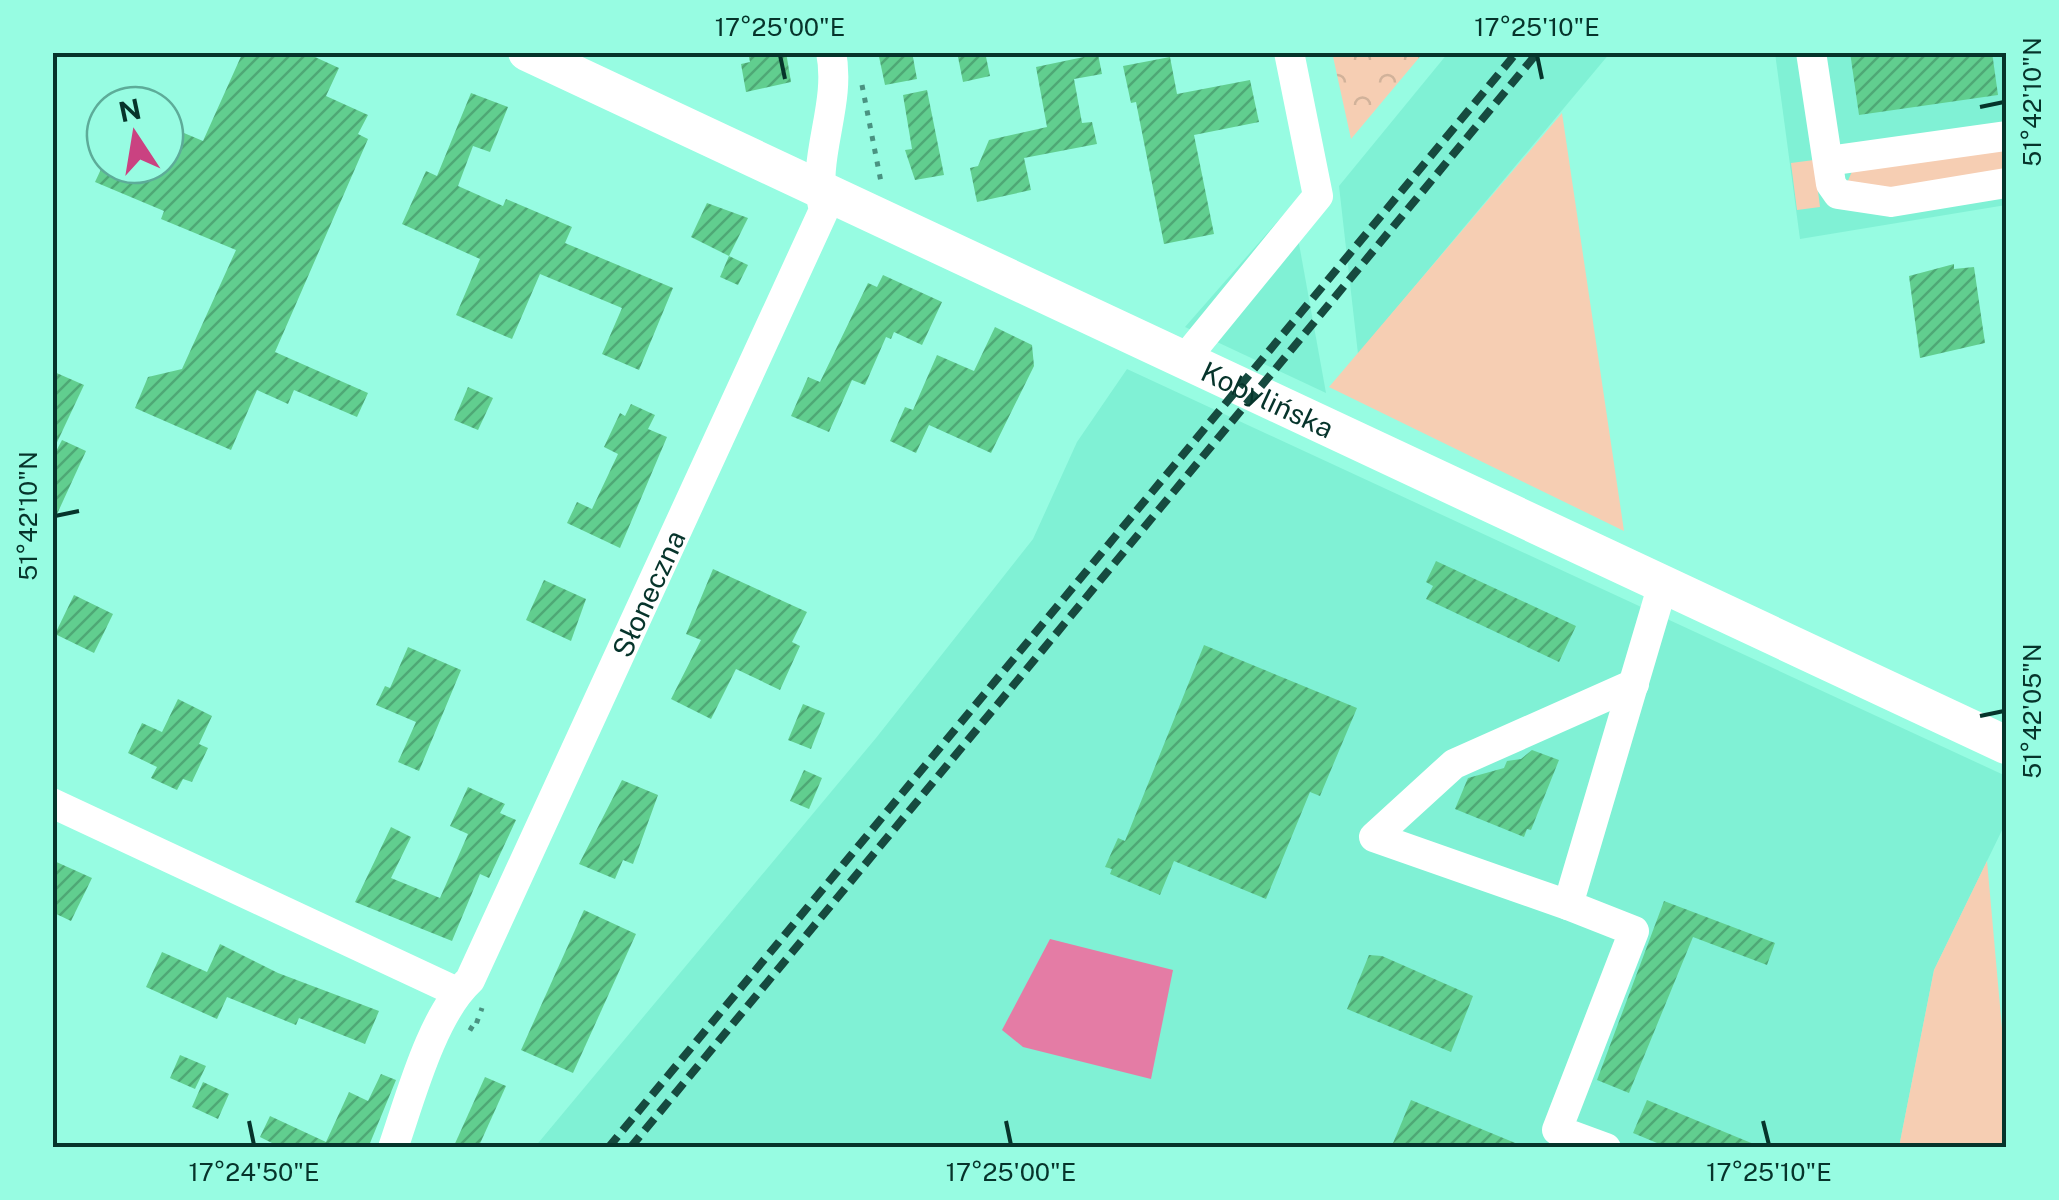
<svg xmlns="http://www.w3.org/2000/svg" width="2059" height="1200" viewBox="0 0 2059 1200" font-family="'Public Sans',sans-serif">
  <style>
    .built { fill: #80f1d5 }
    .grass { fill: #f6ceb3 }
    .park { fill: url(#park-crowns) }
    .water { fill: #e47ca5 }
    .building { fill: url(#building-hatch) }
    .lines { fill: none; stroke-linecap: round; stroke-linejoin: round }
    .path { stroke: #4a9281; stroke-width: 5; stroke-dasharray: 5 8; stroke-linecap: butt }
    .minor { stroke: #fff; stroke-width: 30 }
    .major { stroke: #fff; stroke-width: 38 }
    .rail { stroke: #164a3f; stroke-width: 8; stroke-dasharray: 15 8; stroke-linecap: butt }
    .ticks { fill: none; stroke: #06342b; stroke-width: 4 }
    .labels { text-anchor: middle; dominant-baseline: central; stroke-width: 8; stroke-linejoin: round; paint-order: stroke }
    .street-label { font-size: 28px; fill: #06342b; stroke: #97fce2 }
    .neatline { fill: none; stroke: #06342b; stroke-width: 4 }
    .ticks-label { font-size: 25px; text-anchor: middle; fill: #06342b }
  </style>
  <defs>
    <pattern id="park-crowns" width="20" height="18" patternUnits="userSpaceOnUse" patternTransform="scale(2.5)"><rect width="20" height="18" fill="#f6ceb3"/><path d="M2 6a3 3 0 1 1 6 0M12 15a3 3 0 1 1 6 0" fill="none" stroke="#d1b29a"/></pattern>
    <pattern id="building-hatch" width="6" height="6" patternUnits="userSpaceOnUse" patternTransform="scale(2.5)"><rect width="6" height="6" fill="#61ce8f"/><path d="M-1 1l2-2M0 6l6-6M5 7l2-2" fill="none" stroke="#4ea875"/></pattern>
  </defs>
  <rect width="100%" height="100%" fill="#97fce2"/>
  <g class="built">
    <path d="M1448 53H1610L1358 354 1339 186Z"/>
    <path d="M1775 53H2006V205L1800 239Z"/>
    <path d="M1292 205 1326 393 1185 327Z"/>
    <path d="M1127 369 2006 776V822L1934 970 1899 1147 534 1148 876 738 1033 539 1077 442Z"/>
  </g>
  <g class="grass">
    <path d="M1562 113 1624 531 1329 387Z"/>
    <path d="M2002 151 2004 169 1871 195 1847 183 1853 169Z"/>
    <path d="M1814 160 1820 207 1797 210 1791 163Z"/>
    <path d="M1987 861 2006 1073V1147H1899L1934 970Z"/>
  </g>
  <path class="park" d="M1332 52H1423V53L1351 139Z"/>
  <path class="water" d="M1050 939 1173 970 1151 1079 1023 1047 1002 1030Z"/>
  <g class="building">
    <path d="M243 52H304L339 68 326 96 368 115 358 134 368 139 275 352 368 393 357 417 294 390 288 404 257 390 231 450 135 408 148 377 182 369 236 250 161 219 164 211 95 182 103 165H165V125L203 141Z"/>
    <path d="M748 52H786L791 82 746 92 741 64 750 62Z"/>
    <path d="M878 52H912L917 79 885 85Z"/>
    <path d="M957 52H985L990 76 963 82Z"/>
    <path d="M1850 52H1992L1998 95 1859 115Z"/>
    <path d="M1098 54 1102 74 1074 79 1082 123 1092 122 1097 144 1024 158 1031 190 977 202 970 168 978 166 989 140 1047 127 1036 67Z"/>
    <path d="M1170 57 1177 94 1250 80 1259 122 1194 135 1214 234 1164 244 1136 102 1131 103 1123 66Z"/>
    <path d="M927 90 944 175 915 180 905 150 912 149 903 95Z"/>
    <path d="M471 93 508 107 490 152 473 146 458 186 503 206 506 199 572 227 565 243 673 288 639 370 602 354 622 308 540 274 512 339 456 315 480 259 402 224 426 171 437 176Z"/>
    <path d="M707 203 748 218 729 256 691 237Z"/>
    <path d="M729 256 748 265 738 285 720 277Z"/>
    <path d="M1954 264V269L1974 267 1985 343 1920 358 1909 276Z"/>
    <path d="M883 275 942 302 922 345 894 332 891 339 886 337 865 385 852 380 829 432 791 416 808 377 820 382 868 283 877 287Z"/>
    <path d="M995 327 1032 345 1034 366 991 453 929 425 916 453 890 441 905 407 913 410 937 355 974 371Z"/>
    <path d="M52 371 84 385 52 453Z"/>
    <path d="M468 387 493 398 478 430 454 420Z"/>
    <path d="M631 404 655 415 648 429 667 437 620 548 567 523 577 502 592 509 618 454 604 447 620 413 625 416Z"/>
    <path d="M62 440 86 451 52 525V459Z"/>
    <path d="M1436 561 1576 626 1559 662 1426 599 1433 586 1426 582Z"/>
    <path d="M713 569 807 612 792 642 800 646 780 690 736 669 711 719 671 699 701 640 686 634Z"/>
    <path d="M544 580 586 599 571 641 526 620Z"/>
    <path d="M74 595 113 614 94 653 55 634Z"/>
    <path d="M1204 645 1357 708 1320 796 1310 792 1266 899 1174 861 1160 895 1110 874 1112 869 1105 867 1118 838 1125 841Z"/>
    <path d="M408 647 461 670 419 771 398 762 416 722 376 705 385 686 390 688Z"/>
    <path d="M178 699 212 716 199 744 208 748 192 782 183 779 177 790 151 778 157 767 128 753 142 723 162 732Z"/>
    <path d="M803 704 825 713 811 749 788 740Z"/>
    <path d="M1532 750 1559 760 1531 830 1527 829 1524 837 1455 809 1468 778 1504 768 1507 761 1521 759Z"/>
    <path d="M804 770 822 778 809 809 790 801Z"/>
    <path d="M622 780 658 795 633 864 623 860 615 879 579 864Z"/>
    <path d="M468 787 505 804 500 813 516 820 489 878 480 874 452 941 355 902 391 827 411 837 391 878 440 898 468 834 450 826Z"/>
    <path d="M52 860 92 878 71 921 52 912Z"/>
    <path d="M1664 901 1775 943 1767 965 1693 937 1629 1093 1597 1080Z"/>
    <path d="M584 910 636 934 573 1073 521 1050Z"/>
    <path d="M220 944 278 973 379 1011 365 1044 299 1018 296 1025 227 997 217 1019 146 987 162 952 207 972Z"/>
    <path d="M1369 955 1382 956 1473 996 1451 1052 1347 1009Z"/>
    <path d="M180 1055 206 1066 195 1089 170 1078Z"/>
    <path d="M381 1074 396 1080 368 1148H282L260 1137 270 1116 326 1142 349 1092 368 1101Z"/>
    <path d="M485 1077 506 1086 478 1148H453Z"/>
    <path d="M203 1082 229 1094 218 1119 192 1107Z"/>
    <path d="M1411 1100 1525 1147V1148H1391Z"/>
    <path d="M1647 1100 1761 1147V1148H1669L1633 1133Z"/>
  </g>
  <g class="lines">
    <g class="path">
      <path d="M862 85 882 187"/>
      <path d="M469 1027 474 1030 482 1008"/>
    </g>
    <g class="minor">
      <path d="M1811 52 1831 184 1838 194 1891 202 2006 183"/>
      <path d="M1828 161 2006 136"/>
      <path d="M1184 360 1318 196 1289 52"/>
      <path d="M52 803 457 992"/>
      <path d="M1568 905 1374 837 1454 764 1634 684"/>
      <path id="s1" d="M393 1148C410 1099 432 1015 470 980L824 210C810 159 842 106 831 52"/>
      <path d="M1606 1148 1557 1130 1634 931 1568 905 1663 584"/>
    </g>
    <path class="major" id="s2" d="M527 52 2006 745"/>
    <g class="rail">
      <path d="M608 1148 1517 52"/>
      <path d="M630 1148 1538 52"/>
    </g>
  </g>
  <path class="ticks" d="M780 55 785 79M1537 55 1542 79M1980 107 2004 102M55 516 79 511M1980 716 2004 711M249 1121 254 1145M1006 1121 1011 1145M1763 1121 1769 1145"/>
  <g class="labels">
    <g class="street-label">
      <text stroke="none"><textPath href="#s2" startOffset="818">Kobylińska</textPath></text>
      <text stroke="none"><textPath href="#s1" startOffset="612">Słoneczna</textPath></text>
    </g>
  </g>
  <rect width="2059" height="1200" fill="none" stroke="#97fce2" stroke-width="110"/>
  <g transform="translate(135 135) rotate(348)"><circle r="48" fill="#97fce2" stroke="#5dac99" stroke-width="2.5"/>
  <path d="M0-8L18 38L0 25L-18 38Z" fill="#ca4281"/>
  <text y="-15" font-size="28" font-weight="bold" text-anchor="middle" fill="#06342b">N</text>
  </g>
  <rect x="55" y="55" width="1949" height="1090" class="neatline"/>
  <g class="ticks-label">
    <text x="780" y="36">17°25'00"E</text>
    <text x="1537" y="36">17°25'10"E</text>
    <text transform="translate(2032 102) rotate(-90)" y="9">51°42'10"N</text>
    <text transform="translate(28 516) rotate(-90)" y="9">51°42'10"N</text>
    <text transform="translate(2032 711) rotate(-90)" y="9">51°42'05"N</text>
    <text x="254" y="1181">17°24'50"E</text>
    <text x="1011" y="1181">17°25'00"E</text>
    <text x="1769" y="1181">17°25'10"E</text>
  </g>
</svg>
